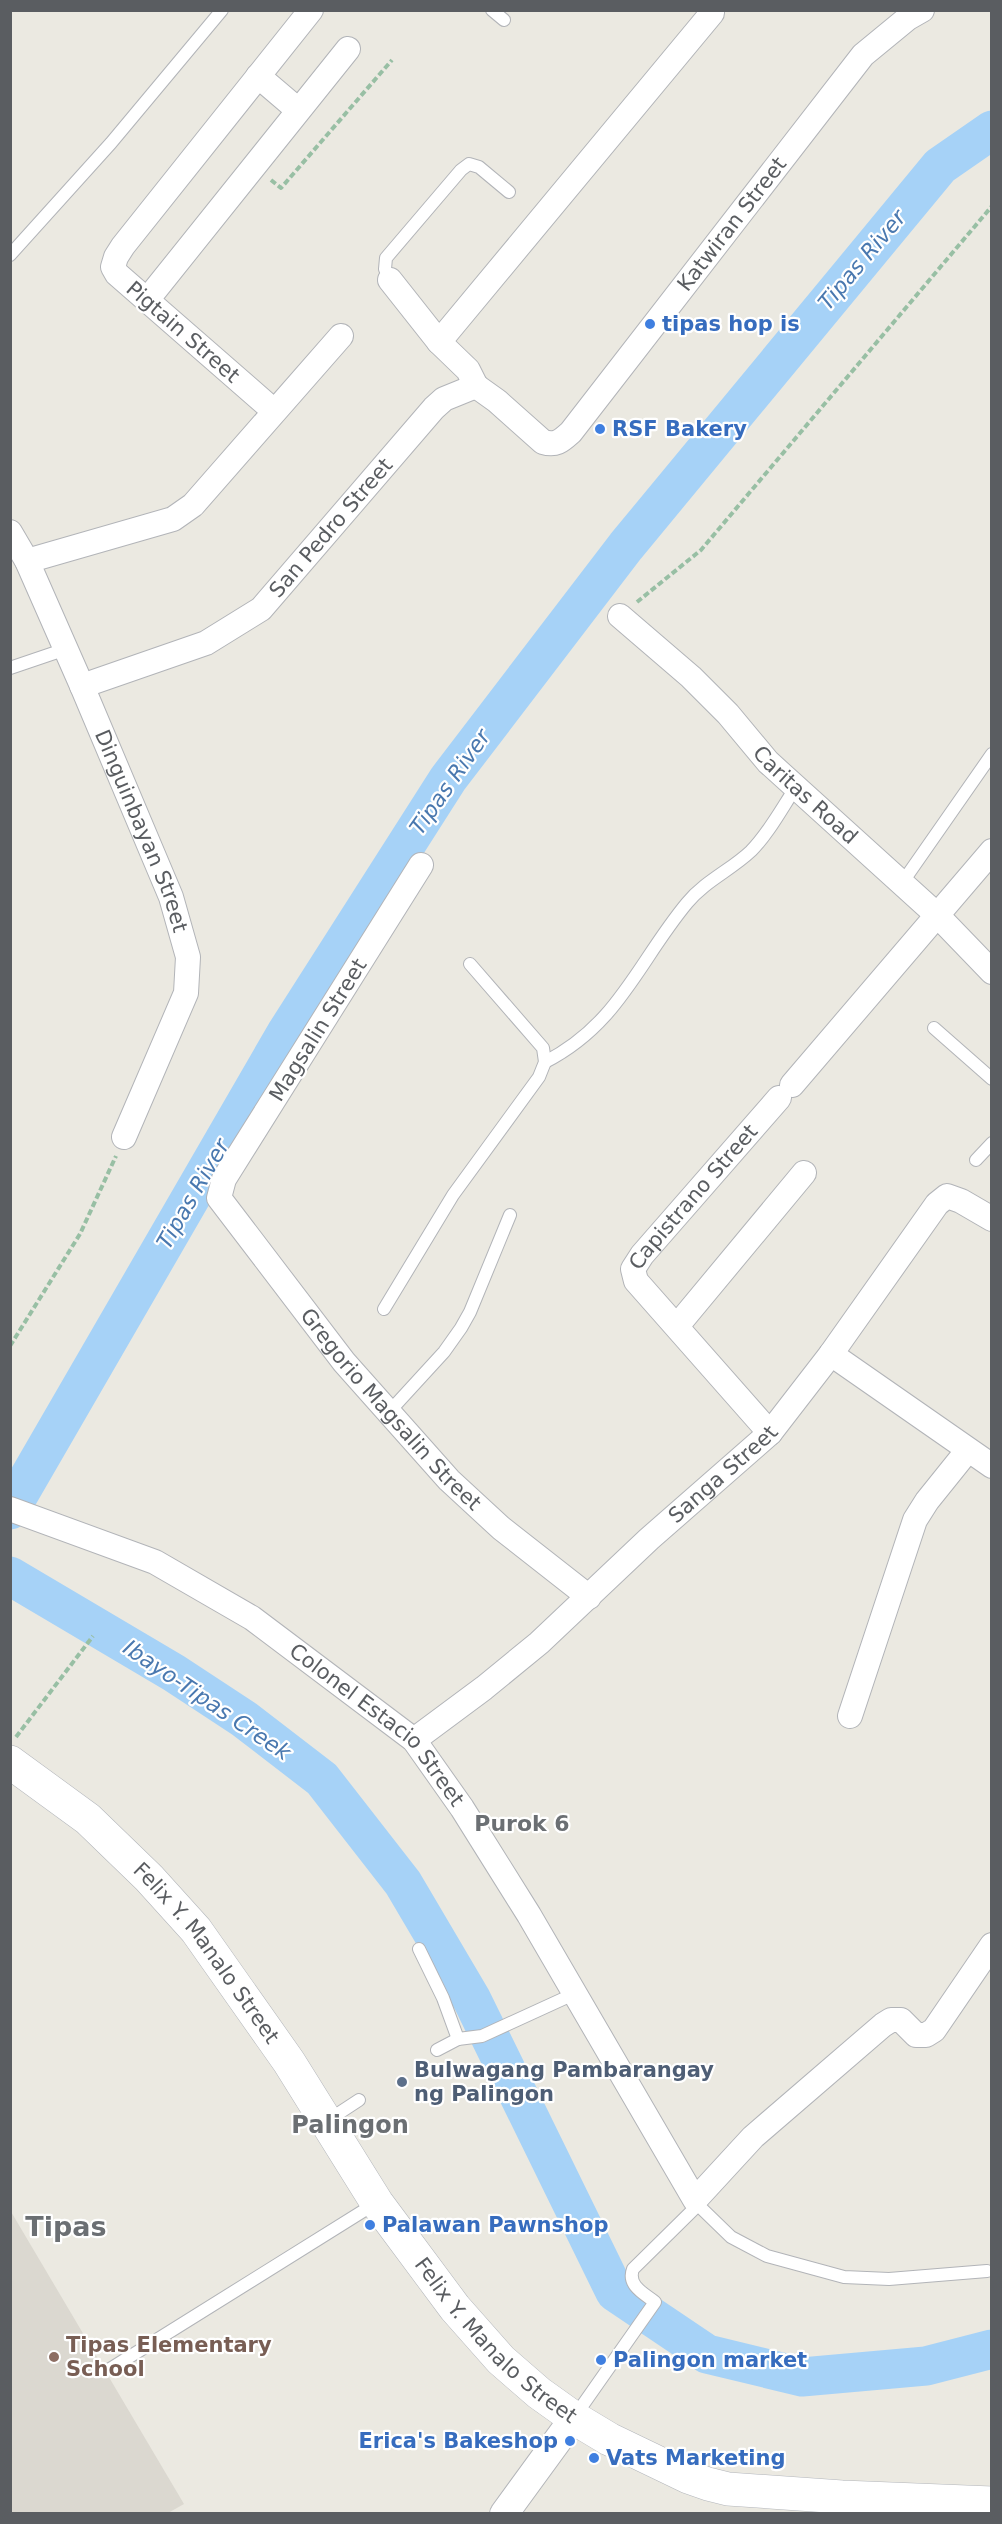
<svg xmlns="http://www.w3.org/2000/svg" width="1002" height="2524" viewBox="0 0 1002 2524" font-family="'DejaVu Sans',sans-serif">
  <style>
    .education { fill: #dbd8d0 }
    .lines { fill: none; stroke-linecap: round; stroke-linejoin: round }
    .river { stroke: #a6d2f7; stroke-width: 39 }
    .service-casing { stroke: #b2b4b8; stroke-width: 14 }
    .minor-casing { stroke: #b2b4b8; stroke-width: 26 }
    .tertiary-casing { stroke: #b2b4b8; stroke-width: 30 }
    .secondary-casing { stroke: #b3b6bb; stroke-width: 34 }
    .path { stroke: #98bfa4; stroke-width: 4; stroke-dasharray: 6 3; stroke-linecap: butt }
    .service { stroke: #fff; stroke-width: 12 }
    .minor { stroke: #fff; stroke-width: 24 }
    .tertiary { stroke: #fff; stroke-width: 28 }
    .secondary { stroke: #fff; stroke-width: 33 }
    .shop-dot { fill: #3f7fe0; stroke: #fff; stroke-width: 2 }
    .service-dot { fill: #5c6f8a; stroke: #fff; stroke-width: 2 }
    .education-dot { fill: #8d6e63; stroke: #fff; stroke-width: 2 }
    .labels { text-anchor: middle; dominant-baseline: central; stroke-width: 4.5; stroke-linejoin: round; paint-order: stroke }
    .street-label { font-size: 21px; fill: #5a5d61; stroke: #fff }
    .shop-label { font-size: 21px; font-weight: bold; fill: #366cbe; stroke: #fff; text-anchor: start }
    .service-label { font-size: 21px; font-weight: bold; fill: #4e5e75; stroke: #fff; text-anchor: start }
    .education-label { font-size: 21px; font-weight: bold; fill: #785e54; stroke: #fff; text-anchor: start }
    .water-label { font-size: 22px; font-style: italic; fill: #4978af; stroke: #fff }
    .neighbourhood-label { font-size: 22px; font-weight: bold; fill: #6b6f73; stroke: #fff }
    .quarter-label { font-size: 24px; font-weight: bold; fill: #6b6f73; stroke: #fff }
    .district-label { font-size: 27px; font-weight: bold; fill: #6b6f73; stroke: #fff }
  </style>
  <rect width="100%" height="100%" fill="#ebe9e1"/>
  <path class="education" d="M10 2210 184 2504 168 2513H11Z"/>
  <g class="lines">
    <g class="river">
      <path d="M10 1510 286 1033 448 779 626 546 940 166 992 130"/>
      <path d="M10 1576 174 1673 244 1719 322 1779 403 1883 472 2000 615 2292 707 2354 802 2377 926 2366 992 2349"/>
    </g>
    <defs>
      <g id="service">
        <path d="M492 10 504 20"/>
        <path d="M10 255 111 143 222 10"/>
        <path d="M390 280 385 269 386 258 461 170 469 164 479 167 509 192"/>
        <path d="M10 668 66 649"/>
        <path d="M902 883 992 754"/>
        <path d="M934 1028 992 1079"/>
        <path d="M545 1062C619 1024 638 962 687 903 705 881 731 870 751 851 769 833 782 808 796 787"/>
        <path d="M976 1160 992 1143"/>
        <path d="M384 1309 453 1195 539 1077 545 1062 543 1048 470 964"/>
        <path d="M389 1412 444 1352 461 1328 470 1312 510 1215"/>
        <path d="M419 1949 443 1998 458 2039"/>
        <path d="M437 2050 458 2039 482 2036 576 1993"/>
        <path d="M327 2121 359 2100"/>
        <path d="M695 2200 698 2205 731 2237 767 2256 844 2277 889 2279 987 2271"/>
        <path d="M110 2369 376 2203"/>
        <path d="M575 2416 655 2302C643 2293 627 2285 633 2269L698 2205"/>
      </g>
      <g id="minor">
        <path d="M258 76 298 110"/>
        <path d="M390 280 439 342 468 370 476 386"/>
        <path d="M147 300 348 49"/>
        <path d="M439 342 712 13"/>
        <path id="s1" d="M476 386 497 401 543 442C556 446 561 441 571 432L863 55 908 18 922 10"/>
        <path d="M274 411 117 274 113 267 116 257 123 246 311 10"/>
        <path id="s2" d="M10 532 27 561 82 686 171 897 188 957 186 993 124 1137"/>
        <path d="M27 561 173 519 193 505 341 336"/>
        <path id="s3" d="M620 616 691 677 728 714 768 762 937 915 992 972"/>
        <path id="s4" d="M82 686 206 643 261 609 434 408 444 399 476 386"/>
        <path id="s5" d="M421 865 224 1179 219 1198 344 1362 449 1480 501 1528 589 1597"/>
        <path d="M792 1085 992 851"/>
        <path d="M677 1326 804 1173"/>
        <path d="M831 1354 992 1466"/>
        <path id="s6" d="M770 1433 636 1281 633 1269 642 1255 779 1098"/>
        <path id="s7" d="M10 1509 155 1562 252 1618 414 1740 462 1808 529 1915 695 2200 753 2137 883 2025 891 2020H901L916 2035H926L934 2030 992 1945"/>
        <path d="M850 1716 915 1520 927 1501 968 1450"/>
        <path id="s8" d="M414 1740 484 1688 539 1643 649 1539 770 1433 831 1354 937 1204 947 1196 961 1201 992 1219"/>
      </g>
      <path id="tertiary" d="M504 2514 574 2418"/>
      <g id="secondary">
        <path id="s9" d="M10 1762 88 1819 149 1878 196 1930 289 2062 377 2203 455 2308 501 2360 539 2393 574 2418 609 2439 688 2477 708 2484 728 2489 842 2497 992 2503"/>
      </g>
    </defs>
    <use href="#service" class="service-casing"/>
    <use href="#minor" class="minor-casing"/>
    <use href="#tertiary" class="tertiary-casing"/>
    <use href="#secondary" class="secondary-casing"/>
    <g class="path">
      <path d="M271 180 281 188 392 60"/>
      <path d="M637 602 701 550 992 206"/>
      <path d="M10 1346 80 1234 116 1156"/>
      <path d="M16 1737 93 1636"/>
    </g>
    <use href="#service" class="service"/>
    <use href="#minor" class="minor"/>
    <use href="#tertiary" class="tertiary"/>
    <use href="#secondary" class="secondary"/>
  </g>
  <g class="shop-dot">
    <circle cx="650" cy="324" r="6"/>
    <circle cx="600" cy="429" r="6"/>
    <circle cx="370" cy="2225" r="6"/>
    <circle cx="601" cy="2360" r="6"/>
    <circle cx="570" cy="2441" r="6"/>
    <circle cx="594" cy="2458" r="6"/>
  </g>
  <circle class="service-dot" cx="402" cy="2082" r="6"/>
  <circle class="education-dot" cx="54" cy="2357" r="6"/>
  <g class="labels">
    <g class="street-label">
      <text stroke="none"><textPath href="#s1" startOffset="382">Katwiran Street</textPath></text>
      <text transform="translate(183 332) rotate(41)">Pigtain Street</text>
      <text stroke="none"><textPath href="#s4" startOffset="303">San Pedro Street</textPath></text>
      <text stroke="none"><textPath href="#s3" startOffset="258">Caritas Road</textPath></text>
      <text stroke="none"><textPath href="#s2" startOffset="327">Dinguinbayan Street</textPath></text>
      <text transform="translate(318 1030) rotate(-58)">Magsalin Street</text>
      <text stroke="none"><textPath href="#s6" startOffset="309">Capistrano Street</textPath></text>
      <text stroke="none"><textPath href="#s5" startOffset="663">Gregorio Magsalin Street</textPath></text>
      <text stroke="none"><textPath href="#s8" startOffset="408">Sanga Street</textPath></text>
      <text stroke="none"><textPath href="#s7" startOffset="432">Colonel Estacio Street</textPath></text>
      <text stroke="none"><textPath href="#s9" startOffset="276">Felix Y. Manalo Street</textPath></text>
      <text stroke="none"><textPath href="#s9" startOffset="762">Felix Y. Manalo Street</textPath></text>
    </g>
    <g class="shop-label">
      <text x="662" y="324">tipas hop is</text>
      <text x="612" y="429">RSF Bakery</text>
      <text x="382" y="2225">Palawan Pawnshop</text>
      <text x="613" y="2360">Palingon market</text>
      <text x="558" y="2441" text-anchor="end">Erica's Bakeshop</text>
      <text x="606" y="2458">Vats Marketing</text>
    </g>
    <g class="service-label">
      <text x="414" y="2070">Bulwagang Pambarangay<tspan x="414" dy="24">ng Palingon</tspan></text>
    </g>
    <g class="education-label">
      <text x="66" y="2345">Tipas Elementary<tspan x="66" dy="24">School</tspan></text>
    </g>
    <g class="water-label">
      <text transform="translate(862 260) rotate(-50)">Tipas River</text>
      <text transform="translate(450 782) rotate(-55)">Tipas River</text>
      <text transform="translate(193 1194) rotate(-60)">Tipas River</text>
      <text transform="translate(207 1700) rotate(34)">Ibayo-Tipas Creek</text>
    </g>
    <g class="neighbourhood-label">
      <text x="522" y="1823">Purok 6</text>
    </g>
    <g class="quarter-label">
      <text x="350" y="2125">Palingon</text>
    </g>
    <g class="district-label">
      <text x="66" y="2226">Tipas</text>
    </g>
  </g>
  <rect width="1002" height="2524" fill="none" stroke="#5a5d61" stroke-width="24"/>
</svg>
